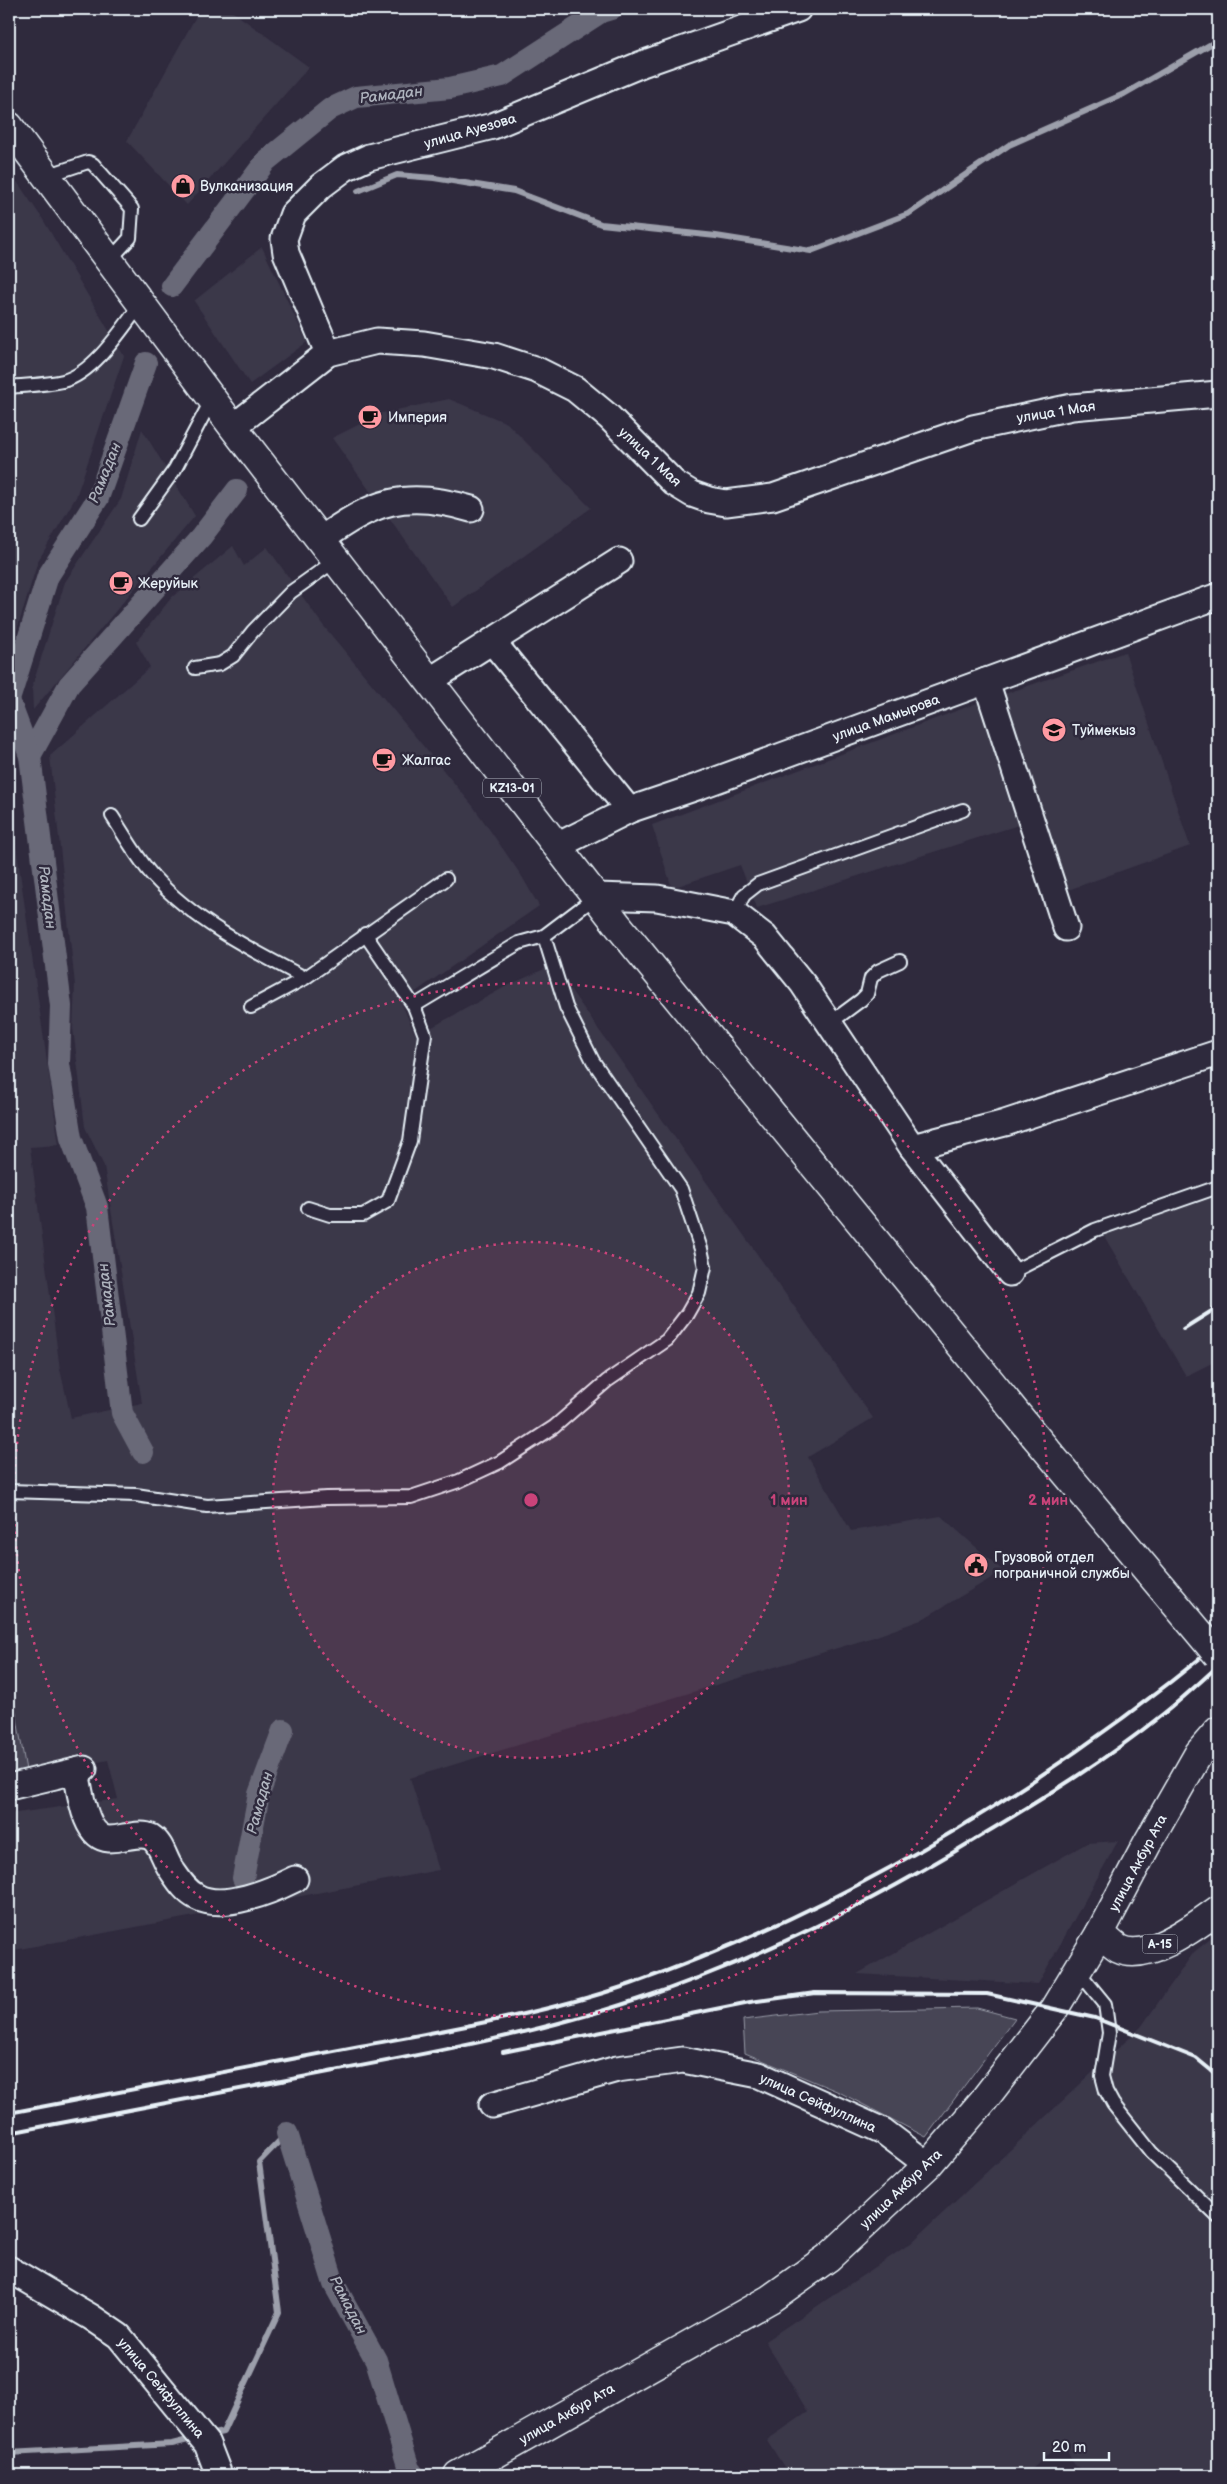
<svg xmlns="http://www.w3.org/2000/svg" width="1227" height="2484" viewBox="0 0 1227 2484" font-family="'Balsamiq Sans',sans-serif">
  <style>
    .built { fill: #3b3749 }
    .green { fill: #464455; stroke: #979aa6 }
    .lines { fill: none; stroke-linecap: round; stroke-linejoin: round }
    .stream { stroke: #9c9fab; stroke-width: 6 }
    .canal { stroke: #696978; stroke-width: 22 }
    .lane-casing { stroke: #e8f1f8; stroke-width: 16 }
    .street-casing { stroke: #e8f1f8; stroke-width: 29 }
    .secondary-casing { stroke: #e8f1f8; stroke-width: 31 }
    .highway-casing { stroke: #e8f1f8; stroke-width: 31 }
    .lane { stroke: #2f2a3d; stroke-width: 12 }
    .street { stroke: #2f2a3d; stroke-width: 25 }
    .secondary { stroke: #2f2a3d; stroke-width: 28 }
    .highway { stroke: #2f2a3d; stroke-width: 28 }
    .rail { stroke: #e8f1f8; stroke-width: 4 }
    .highway-bridge-casing { stroke: #e8f1f8; stroke-width: 31; stroke-linecap: butt }
    .highway-bridge { stroke: #2f2a3d; stroke-width: 28 }
    .ring { fill: none; stroke: #ca437a; stroke-width: 2.5; stroke-dasharray: 2.5 5 }
    .labels { text-anchor: middle; dominant-baseline: central; stroke-width: 5; stroke-linejoin: round; paint-order: stroke }
    .shield { fill: #2f2a3d; stroke: #b0b5c0; stroke-width: 1 }
    .shield-label { font-size: 12px; font-weight: bold; fill: #e8f1f8 }
    .street-label { font-size: 14px; fill: #e8f1f8; stroke: #2f2a3d }
    .poi-label { font-size: 14px; fill: #e8f1f8; stroke: #2f2a3d; text-anchor: start }
    .water-label { font-size: 15px; font-style: italic; fill: #afb4be; stroke: #2f2a3d }
    .centre { fill: #ca437a; stroke: #2f2a3d; stroke-width: 2.5 }
    .ring-label { font-size: 15px; text-anchor: middle; font-weight: bold; fill: #ca437a; stroke: #2f2a3d; stroke-width: 5; stroke-linejoin: round; paint-order: stroke }
  </style>
  <rect width="100%" height="100%" fill="#2f2a3d"/>
  <filter id="ink" filterUnits="userSpaceOnUse"><feTurbulence type="fractalNoise" baseFrequency=".02" numOctaves="2"/><feDisplacementMap in="SourceGraphic" scale="10" xChannelSelector="R" yChannelSelector="G"/><feConvolveMatrix kernelMatrix="1 2 1 2 8 2 1 2 1" color-interpolation-filters="sRGB"/></filter>
  <g filter="url(#ink)">
    <g class="built">
      <path d="M200 9H229L309 67 187 205 127 141Z"/>
      <path d="M9 170 42 218 124 356 76 497 38 561 9 656Z"/>
      <path d="M262 247 307 342 250 384 194 301Z"/>
      <path d="M449 399 507 423 591 508 453 607 332 438 382 413Z"/>
      <path d="M142 429 195 516 33 710 32 687 65 582 121 499Z"/>
      <path d="M233 546 244 566 267 547 322 624 473 806 521 875 539 906 401 1002 416 1036 505 987 553 965 873 1418 808 1457 851 1531 941 1516 1003 1571 921 1620 874 1637 410 1778 439 1870 9 1951V1814L118 1799 108 1760 27 1776 9 1673V796L59 1145 30 1147 60 1369 71 1418 142 1403 104 1166 85 1127 73 1028 75 985 50 756 150 667 136 642 172 597Z"/>
      <path d="M1125 652 1190 846 1060 893 999 696Z"/>
      <path d="M988 699 1028 822 757 908 740 865 672 888 652 825Z"/>
      <path d="M1218 1183V1360L1186 1376 1097 1224Z"/>
      <path d="M1118 1841 1038 1984 857 1974 1087 1843Z"/>
      <path d="M1218 1933V2475H1087L1074 2464 1063 2442 1025 2475H789L767 2440 808 2412 765 2341 911 2243 1141 2027 1194 1952Z"/>
    </g>
    <g class="green">
      <path d="M9 1673 27 1776 9 1780Z"/>
      <path d="M977 2008 1015 2018 926 2137 839 2092 745 2053 743 2020 818 2011Z"/>
    </g>
    <g class="lines">
      <g class="stream">
        <path d="M358 191 397 175 434 178 514 191 601 224 716 236 811 251 908 214 1009 145 1124 94 1218 40"/>
        <path d="M208 2435 223 2432 279 2312 259 2162 287 2133"/>
        <path d="M9 2453 172 2444 196 2438"/>
      </g>
      <g class="canal">
        <path d="M172 286 266 161 330 109 356 97 450 88 502 76 601 12 611 9"/>
        <path d="M30 756 69 685 201 537 237 490"/>
        <path d="M143 1452 122 1413 97 1207 71 1138 59 1064 61 1006 30 756 9 700 48 576 98 498 146 363"/>
        <path d="M243 1878 259 1794 283 1730"/>
        <path d="M287 2133 334 2284 376 2360 409 2469 414 2475"/>
      </g>
      <defs>
        <g id="lane">
          <path d="M46 176 88 162 93 164 128 204 132 209 130 238 108 262"/>
          <path d="M9 387C27 385 46 385 63 381 94 373 122 329 140 305"/>
          <path d="M139 519 175 469 212 399"/>
          <path d="M195 668 220 664 233 656 253 631 291 592 336 560"/>
          <path d="M112 816C125 836 137 858 153 876 194 921 251 950 305 978"/>
          <path d="M734 913 744 895 758 884 963 810"/>
          <path d="M414 1006 519 943 544 936 597 896"/>
          <path d="M251 1007 305 978 446 879"/>
          <path d="M830 1023 861 1000 867 994 871 978 878 971 900 961"/>
          <path d="M308 1208 330 1215H363L388 1201 410 1141 425 1035 414 1006 365 934"/>
          <path d="M1010 1273 1095 1230 1218 1187"/>
          <path d="M9 1491 136 1495 207 1506 326 1498 411 1497 459 1481 500 1462 554 1427 607 1381 667 1340 687 1314 699 1293 705 1267 701 1249 681 1189 593 1061 566 1007 544 936"/>
          <path d="M1078 1971 1105 2004 1109 2033 1102 2076 1106 2091 1113 2104 1151 2152 1218 2217"/>
        </g>
        <g id="street">
          <path d="M328 353 286 253 284 239 293 214 321 186 345 168 369 157 493 126 642 64 798 9"/>
          <path d="M233 427 328 353 377 341 424 344 494 356 537 370 575 389 609 417 674 483 692 494 709 500 726 503 773 497 973 428 1072 407 1218 394"/>
          <path d="M320 540C374 501 405 489 471 509"/>
          <path d="M492 641 629 810"/>
          <path d="M429 681 619 561"/>
          <path d="M986 681 1066 928"/>
          <path d="M557 846 629 810 697 787 1218 596"/>
          <path d="M597 896 657 898 734 913 765 937 803 984 912 1147 1010 1273"/>
          <path d="M912 1147 1005 1123 1218 1053"/>
          <path d="M76 1771C80 1790 84 1838 109 1839 114 1839 120 1838 124 1837 133 1836 143 1833 151 1837 162 1844 164 1859 171 1869 178 1879 185 1891 197 1897 223 1911 271 1891 295 1879"/>
          <path d="M9 1787 84 1769"/>
          <path d="M492 2105 617 2069 683 2060 759 2075 883 2131 928 2165"/>
          <path d="M9 2269 91 2317 119 2336 207 2444 219 2475"/>
        </g>
        <path id="secondary" d="M458 2475 770 2299 829 2257 928 2165 983 2101 1054 2009 1100 1933 1147 1844 1199 1753 1218 1731"/>
        <g id="highway">
          <path d="M9 126 233 427 617 924 1034 1435"/>
          <path d="M1100 1933C1106 1938 1112 1945 1119 1949 1147 1963 1196 1926 1218 1910"/>
        </g>
      </defs>
      <use href="#lane" class="lane-casing"/>
      <use href="#street" class="street-casing"/>
      <use href="#secondary" class="secondary-casing"/>
      <use href="#highway" class="highway-casing"/>
      <use href="#lane" class="lane"/>
      <use href="#street" class="street"/>
      <use href="#secondary" class="secondary"/>
      <use href="#highway" class="highway"/>
      <g class="rail">
        <path d="M1183 1329 1218 1307"/>
        <path d="M503 2052 750 2002 815 1993 987 1994 1095 2018 1196 2058 1218 2076"/>
        <path d="M9 2113C126 2091 243 2069 360 2046 451 2029 543 2014 631 1984 846 1908 1042 1788 1218 1644"/>
        <path d="M9 2133C117 2112 225 2092 334 2071 435 2052 538 2033 636 2000 757 1960 873 1902 982 1835 1044 1798 1107 1759 1163 1714 1182 1699 1200 1682 1218 1666"/>
      </g>
      <defs>
        <path id="highway-bridge" d="M1034 1435 1218 1655"/>
      </defs>
      <use href="#highway-bridge" class="highway-bridge-casing"/>
      <use href="#highway-bridge" class="highway-bridge"/>
    </g>
  </g>
  <circle cx="531" cy="1500" r="258" fill="#ca437a" fill-opacity=".12"/>
  <g class="ring">
    <circle cx="531" cy="1500" r="258"/>
    <circle cx="531" cy="1500" r="517"/>
  </g>
  <defs>
    <symbol id="shop-disc" viewBox="-11 -11 22 22"><circle r="9.5" fill="#ff9aa2" stroke="#2f2a3d"/><path d="M-5-2.5h2.3a2.7 3.5 0 0 1 5.4 0H5L5.5 6h-11ZM-1.5-2.5h3a1.5 2.3 0 0 0-3 0Z" fill="#111"/></symbol>
    <symbol id="cafe-disc" viewBox="-11 -11 22 22"><circle r="9.5" fill="#ff9aa2" stroke="#2f2a3d"/><path d="M-5.5-4.5H6V0H3Q3 3.5 0 3.5H-2.5Q-5.5 3.5-5.5 0ZM3-3.2v2h1.7v-2ZM-6 4.5H4V6H-6Z" fill="#111"/></symbol>
    <symbol id="school-disc" viewBox="-11 -11 22 22"><circle r="9.5" fill="#ff9aa2" stroke="#2f2a3d"/><path d="M0-5L7-2L0 1L-7-2ZM-4 1L0 2.5L4 1V4Q0 6-4 4Z" fill="#111"/></symbol>
    <symbol id="civic-disc" viewBox="-11 -11 22 22"><circle r="9.5" fill="#ff9aa2" stroke="#2f2a3d"/><path d="M-.6-6.5H3V-4.5H.6V-3L4-1V1h2V6H-6V1h2V-1L-.6-3ZM-1.2 2.5V6h2.4V2.5Z" fill="#111"/></symbol>
  </defs>
  <g fill-rule="evenodd">
    <use href="#shop-disc" x="169" y="172" width="28" height="28"/>
    <use href="#cafe-disc" x="356" y="403" width="28" height="28"/>
    <use href="#cafe-disc" x="107" y="569" width="28" height="28"/>
    <use href="#school-disc" x="1040" y="716" width="28" height="28"/>
    <use href="#cafe-disc" x="370" y="746" width="28" height="28"/>
    <use href="#civic-disc" x="962" y="1551" width="28" height="28"/>
  </g>
  <g class="labels">
    <g class="shield">
      <rect x="483" y="778.5" width="58" height="19" rx="4"/>
      <rect x="1142.5" y="1934.5" width="35" height="19" rx="4"/>
    </g>
    <g class="shield-label">
      <text x="512" y="788">KZ13-01</text>
      <text x="1160" y="1944">A-15</text>
    </g>
    <g class="street-label">
      <text transform="translate(470 131) rotate(-16)">улица Ауезова</text>
      <text transform="translate(1056 412) rotate(-9)">улица 1 Мая</text>
      <text transform="translate(650 457) rotate(43)">улица 1 Мая</text>
      <text transform="translate(886 718) rotate(-20)">улица Мамырова</text>
      <text transform="translate(1138 1863) rotate(-62)">улица Акбур Ата</text>
      <text transform="translate(818 2103) rotate(24)">улица Сейфуллина</text>
      <text transform="translate(901 2189) rotate(-44)">улица Акбур Ата</text>
      <text transform="translate(161 2388) rotate(50)">улица Сейфуллина</text>
      <text transform="translate(567 2414) rotate(-30)">улица Акбур Ата</text>
    </g>
    <g class="poi-label">
      <text x="200" y="186">Вулканизация</text>
      <text x="388" y="417">Империя</text>
      <text x="138" y="583">Жеруйык</text>
      <text x="1072" y="730">Туймекыз</text>
      <text x="402" y="760">Жалгас</text>
      <text x="994" y="1557">Грузовой отдел<tspan x="994" dy="16">пограничной службы</tspan></text>
    </g>
    <g class="water-label">
      <text transform="translate(391 95) rotate(-7)">Рамадан</text>
      <text transform="translate(105 473) rotate(-68)">Рамадан</text>
      <text transform="translate(47 897) rotate(83)">Рамадан</text>
      <text transform="translate(107 1295) rotate(-97)">Рамадан</text>
      <text transform="translate(260 1803) rotate(-75)">Рамадан</text>
      <text transform="translate(348 2305) rotate(63)">Рамадан</text>
    </g>
  </g>
  <circle cx="531" cy="1500" r="8" class="centre"/>
  <g class="ring-label">
    <text x="789" y="1505">1 мин</text>
    <text x="1048" y="1505">2 мин</text>
  </g>
  <rect width="1227" height="2484" fill="none" stroke="#2f2a3d" stroke-width="30"/>
  <rect x="15" y="15" width="1197" height="2454" fill="none" stroke="#e8f1f8" stroke-width="2" filter="url(#ink)"/>
  <path d="M1044 2452v8h65v-8" fill="none" stroke="#e8f1f8" stroke-width="2.5"/>
  <text x="1052" y="2452" font-size="15" fill="#e8f1f8" stroke="#2f2a3d" stroke-width="4" paint-order="stroke">20 m</text>
</svg>
